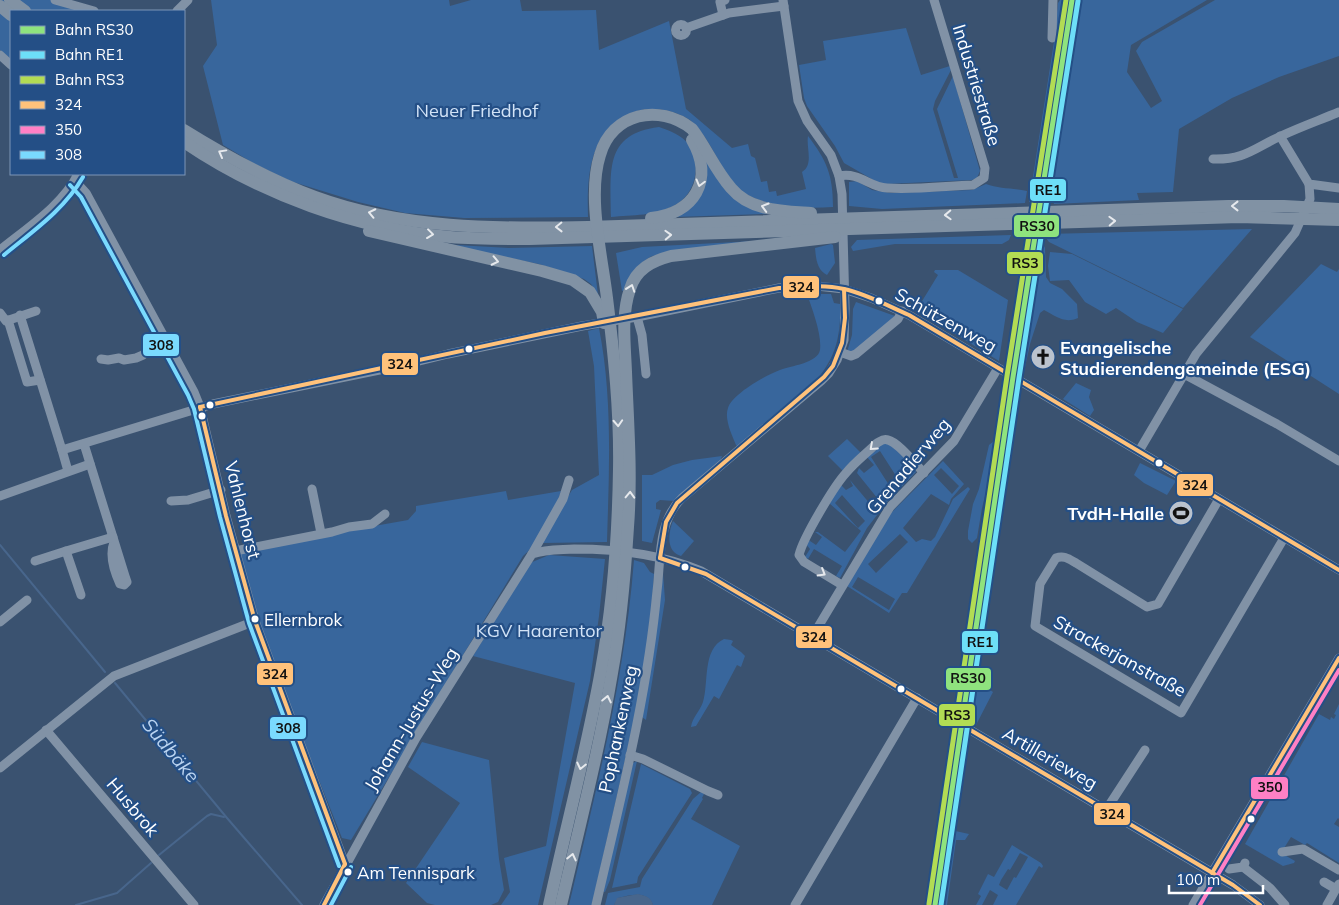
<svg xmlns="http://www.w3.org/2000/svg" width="1339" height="905" viewBox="0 0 1339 905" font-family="Mulish,sans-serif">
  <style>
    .green { fill: #38669c; fill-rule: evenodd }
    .water { fill: #48668c }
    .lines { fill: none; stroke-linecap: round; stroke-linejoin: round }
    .stream { stroke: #48668c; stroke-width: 2 }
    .minor { stroke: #8192a6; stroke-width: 9 }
    .highway { stroke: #8192a4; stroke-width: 12 }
    .bus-1-casing { stroke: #244f86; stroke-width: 8 }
    .bus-2-casing { stroke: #244f86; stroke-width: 8 }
    .bus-3-casing { stroke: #244f86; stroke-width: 8 }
    .bus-1 { stroke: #ffc27b; stroke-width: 4 }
    .bus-2 { stroke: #ff80c5; stroke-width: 4 }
    .bus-3 { stroke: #7adafe; stroke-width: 4 }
    .rail-1-casing { stroke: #244f86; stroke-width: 9 }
    .rail-2-casing { stroke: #244f86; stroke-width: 9 }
    .rail-3-casing { stroke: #244f86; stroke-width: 9 }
    .rail-1 { stroke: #8fe37e; stroke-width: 5 }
    .rail-2 { stroke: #6ddff8; stroke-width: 5 }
    .rail-3 { stroke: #b2dc54; stroke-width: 5 }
    .oneway { stroke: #e6e9ed }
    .bus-dot { fill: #fff; stroke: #244f86; stroke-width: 2 }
    .labels { text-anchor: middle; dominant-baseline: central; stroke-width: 4.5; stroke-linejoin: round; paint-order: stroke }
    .bus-label { font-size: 17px; fill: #fff; stroke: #244f86; text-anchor: start }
    .street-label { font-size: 18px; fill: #fff; stroke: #244f86 }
    .park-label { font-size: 18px; fill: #d2e3f7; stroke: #244f86 }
    .poi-label { font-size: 18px; font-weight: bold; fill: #fff; stroke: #244f86; text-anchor: start }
    .water-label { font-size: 19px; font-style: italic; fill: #bad3f0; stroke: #244f86 }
    .line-badge { stroke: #244f86; stroke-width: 2 }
    .pale-badge-label { font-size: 14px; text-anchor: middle; font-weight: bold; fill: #111 }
  </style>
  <rect width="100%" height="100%" fill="#3a5270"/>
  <g class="green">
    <path d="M0 0H55L87 11H11V59L0 50Z"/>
    <path d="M211 0H449L450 6 471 0H520L522 11 596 10 599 50 669 21 686 109 732 148 748 144 751 156 755 158 761 182 767 181 769 192 776 191 777 196 806 189 802 172C814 165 806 148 808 136 827 161 833 175 833 207 804 209 770 208 744 193 723 180 713 139 690 120 678 112 664 109 650 109 641 109 633 112 625 116 588 136 587 180 588 217L464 218 405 213 358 202 290 181 253 163 223 145 203 66 217 45Z"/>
    <path d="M1060 0H1067L1037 202H1029L1054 42 1058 3Z"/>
    <path d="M1080 0H1207L1131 45 1127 72 1151 108 1162 101 1136 51 1142 42 1215 0H1339V56L1279 77 1232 98 1179 129 1173 192 1137 193 1139 200 1054 204 1052 197 1056 190H1052Z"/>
    <path d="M906 28 921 75 950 66 951 70 935 101 933 109 954 178H958L937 109 953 76 980 171 977 178 972 180 886 184 877 182 844 163 835 146 807 106 804 98 799 65 826 60 823 41Z"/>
    <path d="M659 127C670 131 682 135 689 145 702 164 696 194 675 205 656 216 632 215 611 217 611 172 603 134 659 127Z"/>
    <path d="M704 157 718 179 767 214 675 217 687 209Z"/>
    <path d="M857 181 872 190 891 193 972 190 986 184C999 189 1014 188 1027 191L1025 203 882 209 849 206V182Z"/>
    <path d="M1252 229 1183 308 1049 242 1046 238V234Z"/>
    <path d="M1025 234H1031L1013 361 1007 363Z"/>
    <path d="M1011 235 1009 240 1002 244H895L853 251 851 247 857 240Z"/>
    <path d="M793 239 652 256C635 266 632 272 625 290L622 291 616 253 642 247Z"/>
    <path d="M1041 240 1045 248 1046 277 1050 283 1062 289 1077 304 1078 318C1064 324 1056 316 1044 310L1040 313 1030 344 1024 372 1022 373 1020 372 1019 368 1038 242Z"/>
    <path d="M439 244 509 248 592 246 598 295 591 284 584 279 539 264Z"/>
    <path d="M831 244 833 245 835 263 827 275C817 270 816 259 815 248Z"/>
    <path d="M1050 252 1072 254 1183 309 1163 333 1137 322 1116 308 1106 314 1085 302 1069 280 1050 281 1048 266Z"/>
    <path d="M1321 264 1337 272 1339 269V394L1250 337Z"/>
    <path d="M935 270H958L1008 300 999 361 952 332V327L949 325 947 327H943L916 311 938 275 934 272Z"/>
    <path d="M807 294H831L834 303 840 304C841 333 837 355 818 378L738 447 736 445C732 435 724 419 728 408 732 394 766 375 780 370 790 366 818 363 820 350 822 334 812 309 807 294Z"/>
    <path d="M856 302 895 316 854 352H847L852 335 853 309Z"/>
    <path d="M599 328C613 399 609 471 607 542L541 543 572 490 599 475 594 366 588 331Z"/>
    <path d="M1076 383 1091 390 1089 397 1094 410 1090 416 1063 399Z"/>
    <path d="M847 439 861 453 843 471 828 456Z"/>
    <path d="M994 441 996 442 994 460 982 508 977 538 972 543 968 539V531L973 504 979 489 989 445Z"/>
    <path d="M882 443H889L913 466 916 472 888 501 867 528 840 578 836 576 842 566 814 549 808 559 805 557 810 549 805 543 807 539 816 545 822 537 815 532H818L845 552 861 531 829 503 840 484 846 490 853 486 850 480 871 505 878 499 857 473 859 468 864 473 874 465 867 457ZM880 451 898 479 889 485 871 457ZM842 495 865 521 858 528 835 503Z"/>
    <path d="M722 456 720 461 674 501 660 500 656 503V509L661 510 652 543 642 541V475H652L673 465 692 460Z"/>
    <path d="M943 461 964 484 951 499 949 505 931 494 903 528 916 542 922 539 931 541 935 537 953 499 968 487 970 489 907 593H902L889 613 847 586 891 513ZM941 468 959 486 952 494 934 475ZM900 534 908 542 876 573 868 564ZM858 577 895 599 889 610 852 587Z"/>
    <path d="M1140 463 1176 481 1167 495 1144 483 1134 475Z"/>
    <path d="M506 491 508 500 561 491C554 514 541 541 523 556L351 840 342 838 255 619 239 552 273 544 408 520 416 511V506Z"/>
    <path d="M673 521 694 541 681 556C666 552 668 533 673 521Z"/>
    <path d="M549 555 605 559 599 616 590 681 538 905H501L510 892 504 858 546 846 575 683 473 656 530 563Z"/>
    <path d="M634 560 644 563 650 572 654 574 650 632 634 721 592 905H569C596 791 625 677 634 560Z"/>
    <path d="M663 573 665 600 646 720 642 717 656 633Z"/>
    <path d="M724 639 731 640 733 641 731 645 741 652 745 656 741 667 737 665 719 699 714 696 696 726 691 727C692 718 700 711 703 702 709 683 702 649 724 639Z"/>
    <path d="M977 681 993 692 976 725 970 721Z"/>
    <path d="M1339 704V819L1338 818 1334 824 1339 827V863L1307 843 1305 845 1291 837 1281 853 1295 861 1294 863 1283 866 1245 844 1319 714 1330 720 1331 717 1334 719 1336 715 1334 714Z"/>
    <path d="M422 742 489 760 499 859 504 890 498 902 491 905H435L427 903 406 883 460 803 408 767Z"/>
    <path d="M637 761 610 880 605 892 602 891 633 763Z"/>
    <path d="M641 764 690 789 692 793 638 877 637 883 612 888Z"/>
    <path d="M701 792 704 794 702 798 703 799 691 819 740 846 712 905H653C648 890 630 895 618 898L614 905H605L608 893 640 887 642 879 693 799Z"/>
    <path d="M951 830 969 834 965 840H956L947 905H940Z"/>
    <path d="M1012 845 1041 863 1043 866 1042 868 1039 866 1016 905H993L998 895 990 890 982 905H976L981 896 978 894 988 874 994 877ZM1020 853 1028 857 1016 878 1014 877 1007 890 999 885 1001 880 1008 869 1010 870Z"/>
  </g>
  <path class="water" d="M638 894C646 896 651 897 653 905H614L617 898Z"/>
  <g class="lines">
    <g class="stream">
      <path d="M0 545 105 672"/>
      <path d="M115 683 227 818 302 905"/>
      <path d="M159 855 207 816 211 814 224 817"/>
      <path d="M76 905 117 893 151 863"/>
    </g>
    <g class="minor">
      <path d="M55 0 94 11"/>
      <path d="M177 11 188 0"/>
      <path d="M723 15 720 2 725 0"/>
      <circle cx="681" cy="30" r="5.5"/>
      <path d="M686 28 729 13 784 6"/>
      <path d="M1052 38 1053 0"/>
      <path d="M0 55 11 65"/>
      <path d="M1280 136 1309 184 1339 188"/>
      <path d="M1213 159C1245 160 1254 148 1281 136 1300 127 1320 120 1339 112"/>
      <path d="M839 176C860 172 869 187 887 188 914 190 946 186 973 185L984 178 985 168 934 0"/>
      <path d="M75 181 86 193 194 392 200 407 226 516 255 621 345 864"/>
      <path d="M0 250C27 228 63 205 78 174"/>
      <path d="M0 313 6 321 36 311"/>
      <path d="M20 315 62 450"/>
      <path d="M637 317 642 335 646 374"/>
      <path d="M8 320 27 382 40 380"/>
      <path d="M840 352 851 356 856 354 898 319 902 311"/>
      <path d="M101 359 108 360 119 358 124 360 136 358 143 355 150 348 168 341"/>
      <path d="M1184 374 1277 424 1339 461"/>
      <path d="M84 444 125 576 127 582 124 585 120 584C114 571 109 555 114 542"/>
      <path d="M1139 451 1196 354 1295 233 1310 199 1309 184"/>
      <path d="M68 471 62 450 213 404 399 366 448 354 582 326 637 317 779 288 817 286 844 289 871 298 909 315 1339 570"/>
      <path d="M312 489 321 533"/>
      <path d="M0 496 90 464"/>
      <path d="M1219 499 1158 604 1147 607 1076 563C1069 559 1064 555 1056 558L1040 584 1035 626 1181 713 1284 538"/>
      <path d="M171 501 188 500 221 490"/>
      <path d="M235 551 332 532 349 527 372 524 385 514"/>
      <path d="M532 554 563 499 569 480"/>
      <path d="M35 561 66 551"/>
      <path d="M842 585 804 562 799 555C803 538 834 486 846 473 855 462 867 453 877 443 881 441 883 438 888 440 898 442 916 465 924 473"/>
      <path d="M81 595 66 551 113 537"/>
      <path d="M0 622 27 600"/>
      <path d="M812 637 890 507 954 441 998 368"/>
      <path d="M46 730 194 905"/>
      <path d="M630 755 643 759 708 791 718 795"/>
      <path d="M0 768 114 676 255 621"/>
      <path d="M1106 810 1145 750"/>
      <path d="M1282 852 1303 849 1339 870"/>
      <path d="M1243 867 1270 888 1285 905"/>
      <path d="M1229 869 1243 867 1245 863"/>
      <path d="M1324 882 1336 889 1339 884"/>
      <path d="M324 905 416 738 532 554C546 549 559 550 574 549 617 549 661 554 701 571L1233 885 1260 905"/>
      <path d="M596 905C620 801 647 698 657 591 661 560 657 522 682 498L821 381 829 373 837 360 844 340 845 308 842 194 839 176 831 155 807 121 798 101 783 0"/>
      <path d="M795 905 917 698"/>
      <path d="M1193 905 1339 658"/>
      <path d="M1327 905 1336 889"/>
    </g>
    <g class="highway">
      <path d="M10 0 25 11"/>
      <path d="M0 6 11 15"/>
      <path d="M184 130C226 156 269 180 315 197 402 229 496 229 588 227L1228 206H1284L1339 209"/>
      <path d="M184 142C262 195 356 229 450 237 476 239 503 239 530 239L1239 217 1339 220"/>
      <path d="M651 218C694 214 715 180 692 140"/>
      <path d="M369 231 542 271 573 280 590 292 602 312 604 323"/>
      <path d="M549 905C566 827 587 749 601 670 613 604 618 536 619 469 620 412 614 355 607 298 602 256 587 196 600 155 612 113 659 103 692 129 706 147 715 170 731 188 750 211 783 211 811 213"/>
      <path d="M561 905C579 828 599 751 612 673 621 624 625 575 628 527 632 475 628 424 626 372 625 345 621 315 630 289 636 269 652 261 671 256L835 237"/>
    </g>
    <defs>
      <g id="bus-1">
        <path d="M200 407 545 333 779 288C801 287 823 284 844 289 867 294 888 306 909 315L1339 570"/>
        <path d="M200 407 226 516 255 621 345 864"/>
        <path d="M660 558 706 574 1233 885 1260 905"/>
        <path d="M660 558 666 522 677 503 824 377 833 366 842 343 845 318 844 289"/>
        <path d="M1212 873 1339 658"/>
        <path d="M324 905 345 864"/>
      </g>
      <path id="bus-2" d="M1200 905 1339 670"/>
      <g id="bus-3">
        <path d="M70 185 81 197 188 395 194 409 220 517 249 623 339 866"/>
        <path d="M4 255C33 231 64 210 83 177"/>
        <path d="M331 905 351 867"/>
      </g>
    </defs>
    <use href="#bus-1" class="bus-1-casing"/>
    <use href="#bus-2" class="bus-2-casing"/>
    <use href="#bus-3" class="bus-3-casing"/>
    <use href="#bus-1" class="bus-1"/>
    <use href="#bus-2" class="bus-2"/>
    <use href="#bus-3" class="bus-3"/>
    <defs>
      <path id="rail-1" d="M935 905 1013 377 1072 0"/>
      <path id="rail-2" d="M941 905 1019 378 1078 1"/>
      <path id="rail-3" d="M929 904 1007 376 1066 0"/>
    </defs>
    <use href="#rail-1" class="rail-1-casing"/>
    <use href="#rail-2" class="rail-2-casing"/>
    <use href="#rail-3" class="rail-3-casing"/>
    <use href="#rail-1" class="rail-1"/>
    <use href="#rail-2" class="rail-2"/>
    <use href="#rail-3" class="rail-3"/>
  </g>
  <defs><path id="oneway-chevron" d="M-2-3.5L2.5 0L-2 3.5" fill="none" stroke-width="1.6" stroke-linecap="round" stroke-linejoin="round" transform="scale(1.25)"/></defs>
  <g class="oneway">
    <use href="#oneway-chevron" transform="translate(222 153) rotate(-151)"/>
    <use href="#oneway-chevron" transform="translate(700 183) rotate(105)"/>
    <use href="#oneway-chevron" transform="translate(1235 206) rotate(180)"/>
    <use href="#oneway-chevron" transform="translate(765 207) rotate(-164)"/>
    <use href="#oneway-chevron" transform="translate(372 213) rotate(-168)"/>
    <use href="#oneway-chevron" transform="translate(948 215) rotate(178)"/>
    <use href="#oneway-chevron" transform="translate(1112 221) rotate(-2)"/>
    <use href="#oneway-chevron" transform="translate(559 227) rotate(179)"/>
    <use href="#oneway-chevron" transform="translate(430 234) rotate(7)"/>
    <use href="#oneway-chevron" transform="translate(668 235) rotate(-2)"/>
    <use href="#oneway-chevron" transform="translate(495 261) rotate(12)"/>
    <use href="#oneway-chevron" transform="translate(631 288) rotate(-71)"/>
    <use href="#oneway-chevron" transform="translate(618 423) rotate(87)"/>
    <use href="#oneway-chevron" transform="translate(873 447) rotate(138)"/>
    <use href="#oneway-chevron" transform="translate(630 495) rotate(-88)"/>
    <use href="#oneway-chevron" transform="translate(822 573) rotate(31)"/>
    <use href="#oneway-chevron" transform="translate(607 699) rotate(-78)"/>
    <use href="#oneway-chevron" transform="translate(581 766) rotate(103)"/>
    <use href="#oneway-chevron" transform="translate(572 857) rotate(-77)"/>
  </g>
  <defs>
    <symbol id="church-disc" viewBox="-11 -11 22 22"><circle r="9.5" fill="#bac2cd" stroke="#244f86"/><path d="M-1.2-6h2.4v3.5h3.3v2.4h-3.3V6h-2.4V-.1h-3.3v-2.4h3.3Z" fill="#111"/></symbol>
    <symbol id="stadium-disc" viewBox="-11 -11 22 22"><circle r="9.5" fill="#bac2cd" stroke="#244f86"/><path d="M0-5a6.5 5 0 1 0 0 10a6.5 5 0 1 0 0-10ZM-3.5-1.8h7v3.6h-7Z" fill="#111"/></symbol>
  </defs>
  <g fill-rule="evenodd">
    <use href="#church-disc" x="1029" y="343" width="28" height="28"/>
    <use href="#stadium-disc" x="1167" y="499" width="28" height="28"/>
  </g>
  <g class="bus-dot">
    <circle cx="879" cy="301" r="4.5"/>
    <circle cx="469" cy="349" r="4.5"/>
    <circle cx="210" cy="405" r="4.5"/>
    <circle cx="202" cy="416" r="4.5"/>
    <circle cx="1159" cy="463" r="4.5"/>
    <circle cx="685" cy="567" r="4.5"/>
    <circle cx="255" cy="619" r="4.5"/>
    <circle cx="901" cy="689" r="4.5"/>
    <circle cx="1251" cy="819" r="4.5"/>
    <circle cx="348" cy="872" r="4.5"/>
  </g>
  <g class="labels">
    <g class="bus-label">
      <text x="264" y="619">Ellernbrok</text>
      <text x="357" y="872">Am Tennispark</text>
    </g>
    <g class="street-label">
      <text transform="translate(977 85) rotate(73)">Industriestraße</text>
      <text transform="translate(946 320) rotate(29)">Schützenweg</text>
      <text transform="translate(908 466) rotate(-50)">Grenadierweg</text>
      <text transform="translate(243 510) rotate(76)">Vahlenhorst</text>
      <text transform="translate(1120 656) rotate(29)">Strackerjanstraße</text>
      <text transform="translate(411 719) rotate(-59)">Johann-Justus-Weg</text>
      <text transform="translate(618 729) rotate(-78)">Pophankenweg</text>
      <text transform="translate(1050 758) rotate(30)">Artillerieweg</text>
      <text transform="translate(133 807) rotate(50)">Husbrok</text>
    </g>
    <g class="park-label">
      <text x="477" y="110">Neuer Friedhof</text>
      <text x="539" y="630">KGV Haarentor</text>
    </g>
    <g class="poi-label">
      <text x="1060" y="347">Evangelische<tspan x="1060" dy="21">Studierendengemeinde (ESG)</tspan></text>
      <text x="1164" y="513" text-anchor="end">TvdH-Halle</text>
    </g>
    <g class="water-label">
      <text transform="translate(171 750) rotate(50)">Südbäke</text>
    </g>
  </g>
  <g class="line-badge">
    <rect x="1029" y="178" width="38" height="24" rx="5" fill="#6ddff8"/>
    <rect x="1013" y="214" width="47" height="24" rx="5" fill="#8fe37e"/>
    <rect x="1006" y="251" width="38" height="24" rx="5" fill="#b2dc54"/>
    <rect x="782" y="275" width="38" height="24" rx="5" fill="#ffc27b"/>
    <rect x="142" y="333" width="38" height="24" rx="5" fill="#7adafe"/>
    <rect x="381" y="352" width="38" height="24" rx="5" fill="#ffc27b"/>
    <rect x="1176" y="473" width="38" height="24" rx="5" fill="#ffc27b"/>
    <rect x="795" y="625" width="38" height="24" rx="5" fill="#ffc27b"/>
    <rect x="961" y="630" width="38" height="24" rx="5" fill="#6ddff8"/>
    <rect x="256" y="662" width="38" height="24" rx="5" fill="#ffc27b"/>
    <rect x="945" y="667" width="47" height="24" rx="5" fill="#8fe37e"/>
    <rect x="938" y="703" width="38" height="24" rx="5" fill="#b2dc54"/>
    <rect x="269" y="716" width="38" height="24" rx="5" fill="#7adafe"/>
    <rect x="1250" y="776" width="39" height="24" rx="5" fill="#ff80c5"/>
    <rect x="1093" y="802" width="38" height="24" rx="5" fill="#ffc27b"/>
  </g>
  <g class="pale-badge-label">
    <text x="1048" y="195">RE1</text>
    <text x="1037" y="231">RS30</text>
    <text x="1025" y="268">RS3</text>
    <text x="801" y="292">324</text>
    <text x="161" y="350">308</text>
    <text x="400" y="369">324</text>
    <text x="1195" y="490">324</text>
    <text x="814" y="642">324</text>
    <text x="980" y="647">RE1</text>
    <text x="275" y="679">324</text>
    <text x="968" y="683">RS30</text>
    <text x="957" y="720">RS3</text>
    <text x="288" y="733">308</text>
    <text x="1270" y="792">350</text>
    <text x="1112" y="819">324</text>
  </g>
  <rect x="10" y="10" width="175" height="165" fill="#244f86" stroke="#7c95b6"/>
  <rect x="20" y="26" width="25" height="8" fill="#8fe37e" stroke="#7c95b6"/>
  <text x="55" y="35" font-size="15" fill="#ffffff">Bahn RS30</text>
  <rect x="20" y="51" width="25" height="8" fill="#6ddff8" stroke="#7c95b6"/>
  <text x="55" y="60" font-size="15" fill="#ffffff">Bahn RE1</text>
  <rect x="20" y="76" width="25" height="8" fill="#b2dc54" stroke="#7c95b6"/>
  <text x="55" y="85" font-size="15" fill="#ffffff">Bahn RS3</text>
  <rect x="20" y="101" width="25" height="8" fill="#ffc27b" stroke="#7c95b6"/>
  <text x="55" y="110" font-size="15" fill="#ffffff">324</text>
  <rect x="20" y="126" width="25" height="8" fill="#ff80c5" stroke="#7c95b6"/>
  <text x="55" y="135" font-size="15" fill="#ffffff">350</text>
  <rect x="20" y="151" width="25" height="8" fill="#7adafe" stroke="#7c95b6"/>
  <text x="55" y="160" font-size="15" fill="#ffffff">308</text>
  <path d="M1169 885v8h94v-8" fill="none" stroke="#ffffff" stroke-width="2.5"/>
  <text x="1176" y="885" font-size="15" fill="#ffffff" stroke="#244f86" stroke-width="4" paint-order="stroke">100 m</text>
</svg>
